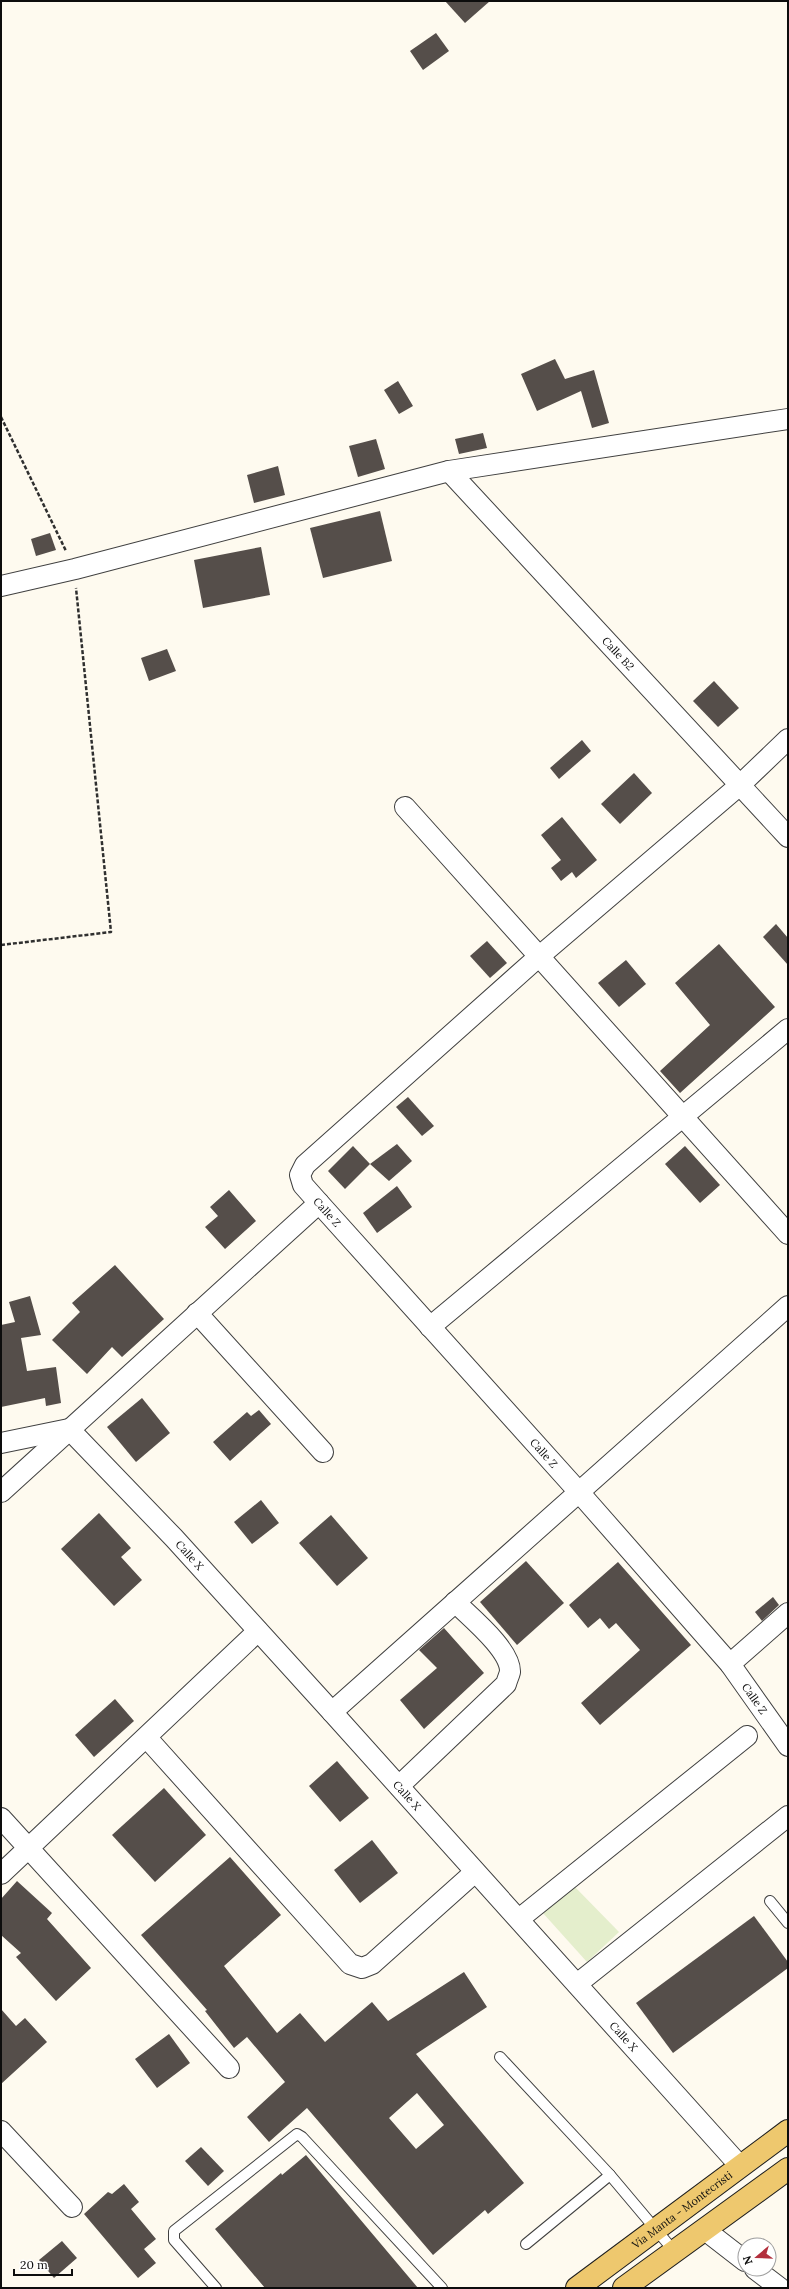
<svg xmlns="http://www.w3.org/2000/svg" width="789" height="2289" viewBox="0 0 789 2289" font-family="Lora,serif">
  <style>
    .pitch { fill: #e4eecc }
    .building { fill: #554e4a; fill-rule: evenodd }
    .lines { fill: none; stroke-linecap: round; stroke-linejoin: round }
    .service-casing { stroke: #404040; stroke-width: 12 }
    .minor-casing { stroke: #404040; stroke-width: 22 }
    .primary-casing { stroke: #1e1e1e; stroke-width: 24 }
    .path { stroke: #2f2f2f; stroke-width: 2.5; stroke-dasharray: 4 2; stroke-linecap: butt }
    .service { stroke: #fff; stroke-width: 10 }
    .minor { stroke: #fff; stroke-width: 20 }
    .primary { stroke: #eec86e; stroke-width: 22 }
    .labels { text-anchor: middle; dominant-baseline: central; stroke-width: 4; stroke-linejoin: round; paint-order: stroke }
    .street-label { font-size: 11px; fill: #0d0d0d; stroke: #fff }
  </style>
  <rect width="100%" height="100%" fill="#fefaef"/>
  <path class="pitch" d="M573 1885 619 1932 587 1962 542 1912Z"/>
  <g class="building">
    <path d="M445 1H490L465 23Z"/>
    <path d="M436 33 449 51 423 70 410 51Z"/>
    <path d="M555 359 565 379 594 370 609 423 592 428 581 391 537 411 521 374Z"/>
    <path d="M398 381 413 406 399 414 384 390Z"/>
    <path d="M483 433 487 448 459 454 455 439Z"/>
    <path d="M376 439 385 469 358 477 349 446Z"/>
    <path d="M278 466 285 495 254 503 247 475Z"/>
    <path d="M380 511 392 561 323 578 310 528Z"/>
    <path d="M50 533 56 550 36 556 31 539Z"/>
    <path d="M261 547 270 595 203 608 194 560Z"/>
    <path d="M167 649 176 671 149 681 141 658Z"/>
    <path d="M714 681 739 708 718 727 693 701Z"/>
    <path d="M582 740 591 751 559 779 550 768Z"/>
    <path d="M634 773 652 793 620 824 601 804Z"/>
    <path d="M562 817 597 860 576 878 572 872 561 881 551 868 561 860 541 835Z"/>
    <path d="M776 924 788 938V965L763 937Z"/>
    <path d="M487 941 507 963 490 978 470 956Z"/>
    <path d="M719 944 775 1007 680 1093 660 1071 710 1025 675 983Z"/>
    <path d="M626 960 646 984 619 1007 598 983Z"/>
    <path d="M408 1097 434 1126 422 1136 396 1107Z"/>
    <path d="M397 1144 412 1161 389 1181 370 1164Z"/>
    <path d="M353 1146 370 1164 345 1189 328 1171Z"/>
    <path d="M685 1146 720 1185 700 1203 665 1164Z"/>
    <path d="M397 1186 412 1207 377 1233 363 1213Z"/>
    <path d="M229 1190 256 1221 225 1249 205 1227 218 1216 210 1207Z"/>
    <path d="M115 1265 164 1319 122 1357 112 1347 87 1374 52 1340 80 1312 72 1303Z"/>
    <path d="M30 1296 41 1335 21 1338 27 1371 56 1367 61 1403 46 1406 45 1398 1 1407V1325L15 1322 9 1302Z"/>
    <path d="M142 1398 170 1433 136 1462 107 1427Z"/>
    <path d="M259 1410 271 1424 230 1461 213 1442 247 1412 251 1416Z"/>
    <path d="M261 1500 279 1523 252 1544 234 1522Z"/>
    <path d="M99 1513 131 1548 121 1557 142 1580 114 1606 61 1549Z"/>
    <path d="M331 1515 368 1558 337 1586 299 1543Z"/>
    <path d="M526 1561 564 1603 517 1645 480 1602Z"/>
    <path d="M618 1562 691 1645 600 1725 581 1703 640 1650 616 1623 609 1629 600 1618 588 1628 569 1605Z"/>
    <path d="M773 1597 779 1605 762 1621 755 1612Z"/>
    <path d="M444 1628 484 1673 424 1729 400 1700 437 1668 419 1650Z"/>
    <path d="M115 1699 134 1721 94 1757 75 1735Z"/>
    <path d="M337 1761 369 1798 340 1822 309 1786Z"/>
    <path d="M164 1788 206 1835 155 1882 112 1835Z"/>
    <path d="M372 1840 398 1873 360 1903 334 1870Z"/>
    <path d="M230 1857 281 1915 224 1966 277 2033 300 2013 325 2042 372 2002 388 2021 464 1972 487 2007 416 2054 524 2183 488 2214 485 2210 433 2255 307 2108 269 2142 247 2117 285 2082 247 2037 234 2048 205 2011 207 2010 141 1935ZM417 2093 444 2125 416 2149 389 2118Z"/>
    <path d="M17 1881 52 1913 47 1919 91 1968 56 2001 16 1957 21 1953 1 1935V1899Z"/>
    <path d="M754 1916 788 1962V1968L673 2053 636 2003Z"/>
    <path d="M1 2009 16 2026 25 2018 47 2042 1 2084Z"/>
    <path d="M169 2034 190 2063 157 2088 135 2059Z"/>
    <path d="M201 2147 224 2171 208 2186 185 2161Z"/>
    <path d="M306 2155 418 2288H265L215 2229 281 2173 282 2175Z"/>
    <path d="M124 2184 139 2202 131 2209 156 2239 144 2249 156 2263 138 2278 84 2214 108 2192 112 2194Z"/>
    <path d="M62 2241 77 2258 54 2278 39 2260Z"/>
  </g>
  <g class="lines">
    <defs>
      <g id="service">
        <path d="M770 1901 788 1923"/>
        <path d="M500 2057 610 2175 674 2251"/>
        <path d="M526 2244 610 2175"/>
        <path d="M216 2288 174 2240V2231L297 2134 302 2137 442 2288"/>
      </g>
      <g id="minor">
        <path id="s1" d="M449 471 788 837"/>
        <path d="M1 586 75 569 449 471 788 419"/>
        <path id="s2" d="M788 739 740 785 535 960 305 1165 300 1175 303 1185 319 1203 578 1491 730 1664 788 1746"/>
        <path d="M405 807 788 1234"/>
        <path d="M197 1313 323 1452"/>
        <path d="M430 1327 788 1029"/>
        <path id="s3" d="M1 1443 69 1429 174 1538 332 1712 740 2166"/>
        <path d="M1 1492 319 1203"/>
        <path d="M730 1664 788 1613"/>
        <path d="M332 1712 788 1306"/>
        <path d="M147 1738 350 1964 362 1968 372 1964 475 1872"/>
        <path d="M399 1786 506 1684C507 1680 509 1676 510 1672 511 1650 470 1617 455 1602"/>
        <path d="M1 1818 229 2068"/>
        <path d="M1 1874 258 1631"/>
        <path d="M519 1919 747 1736"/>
        <path d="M577 1984 788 1816"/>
        <path d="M1 2131 72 2207"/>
        <path d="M705 2230 745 2261"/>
        <path d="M755 2269 780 2288"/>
      </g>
      <g id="primary">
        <path id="s4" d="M577 2288 788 2131"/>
        <path d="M624 2288 788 2169"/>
      </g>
    </defs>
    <use href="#service" class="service-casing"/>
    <use href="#minor" class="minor-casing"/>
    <use href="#primary" class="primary-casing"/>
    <g class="path">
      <path d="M1 417 66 551"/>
      <path d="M1 945 111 932 76 588"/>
    </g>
    <use href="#service" class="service"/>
    <use href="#minor" class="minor"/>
    <use href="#primary" class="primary"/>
  </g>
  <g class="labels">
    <g class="street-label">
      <text stroke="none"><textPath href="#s1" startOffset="249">Calle B2</textPath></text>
      <text stroke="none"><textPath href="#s2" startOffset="702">Calle Z</textPath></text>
      <text stroke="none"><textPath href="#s2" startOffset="1026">Calle Z</textPath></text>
      <text stroke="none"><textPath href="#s3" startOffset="244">Calle X</textPath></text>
      <text stroke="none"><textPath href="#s2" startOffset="1350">Calle Z</textPath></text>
      <text stroke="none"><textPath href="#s3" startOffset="568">Calle X</textPath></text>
      <text stroke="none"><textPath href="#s3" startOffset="892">Calle X</textPath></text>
      <text stroke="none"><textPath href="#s4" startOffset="131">Vía Manta - Montecristi</textPath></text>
    </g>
  </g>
  <rect width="789" height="2289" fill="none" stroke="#0d0d0d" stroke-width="4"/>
  <g transform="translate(757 2257) rotate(251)"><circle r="19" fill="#ffffff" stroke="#9e9e9e"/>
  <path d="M0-3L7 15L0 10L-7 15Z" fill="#b3303d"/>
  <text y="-6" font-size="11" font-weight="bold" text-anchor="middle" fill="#0d0d0d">N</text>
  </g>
  <path d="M14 2269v6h58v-6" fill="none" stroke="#0d0d0d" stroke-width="2"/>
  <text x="20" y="2269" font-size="12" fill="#0d0d0d" stroke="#ffffff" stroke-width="3" paint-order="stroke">20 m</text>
</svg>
